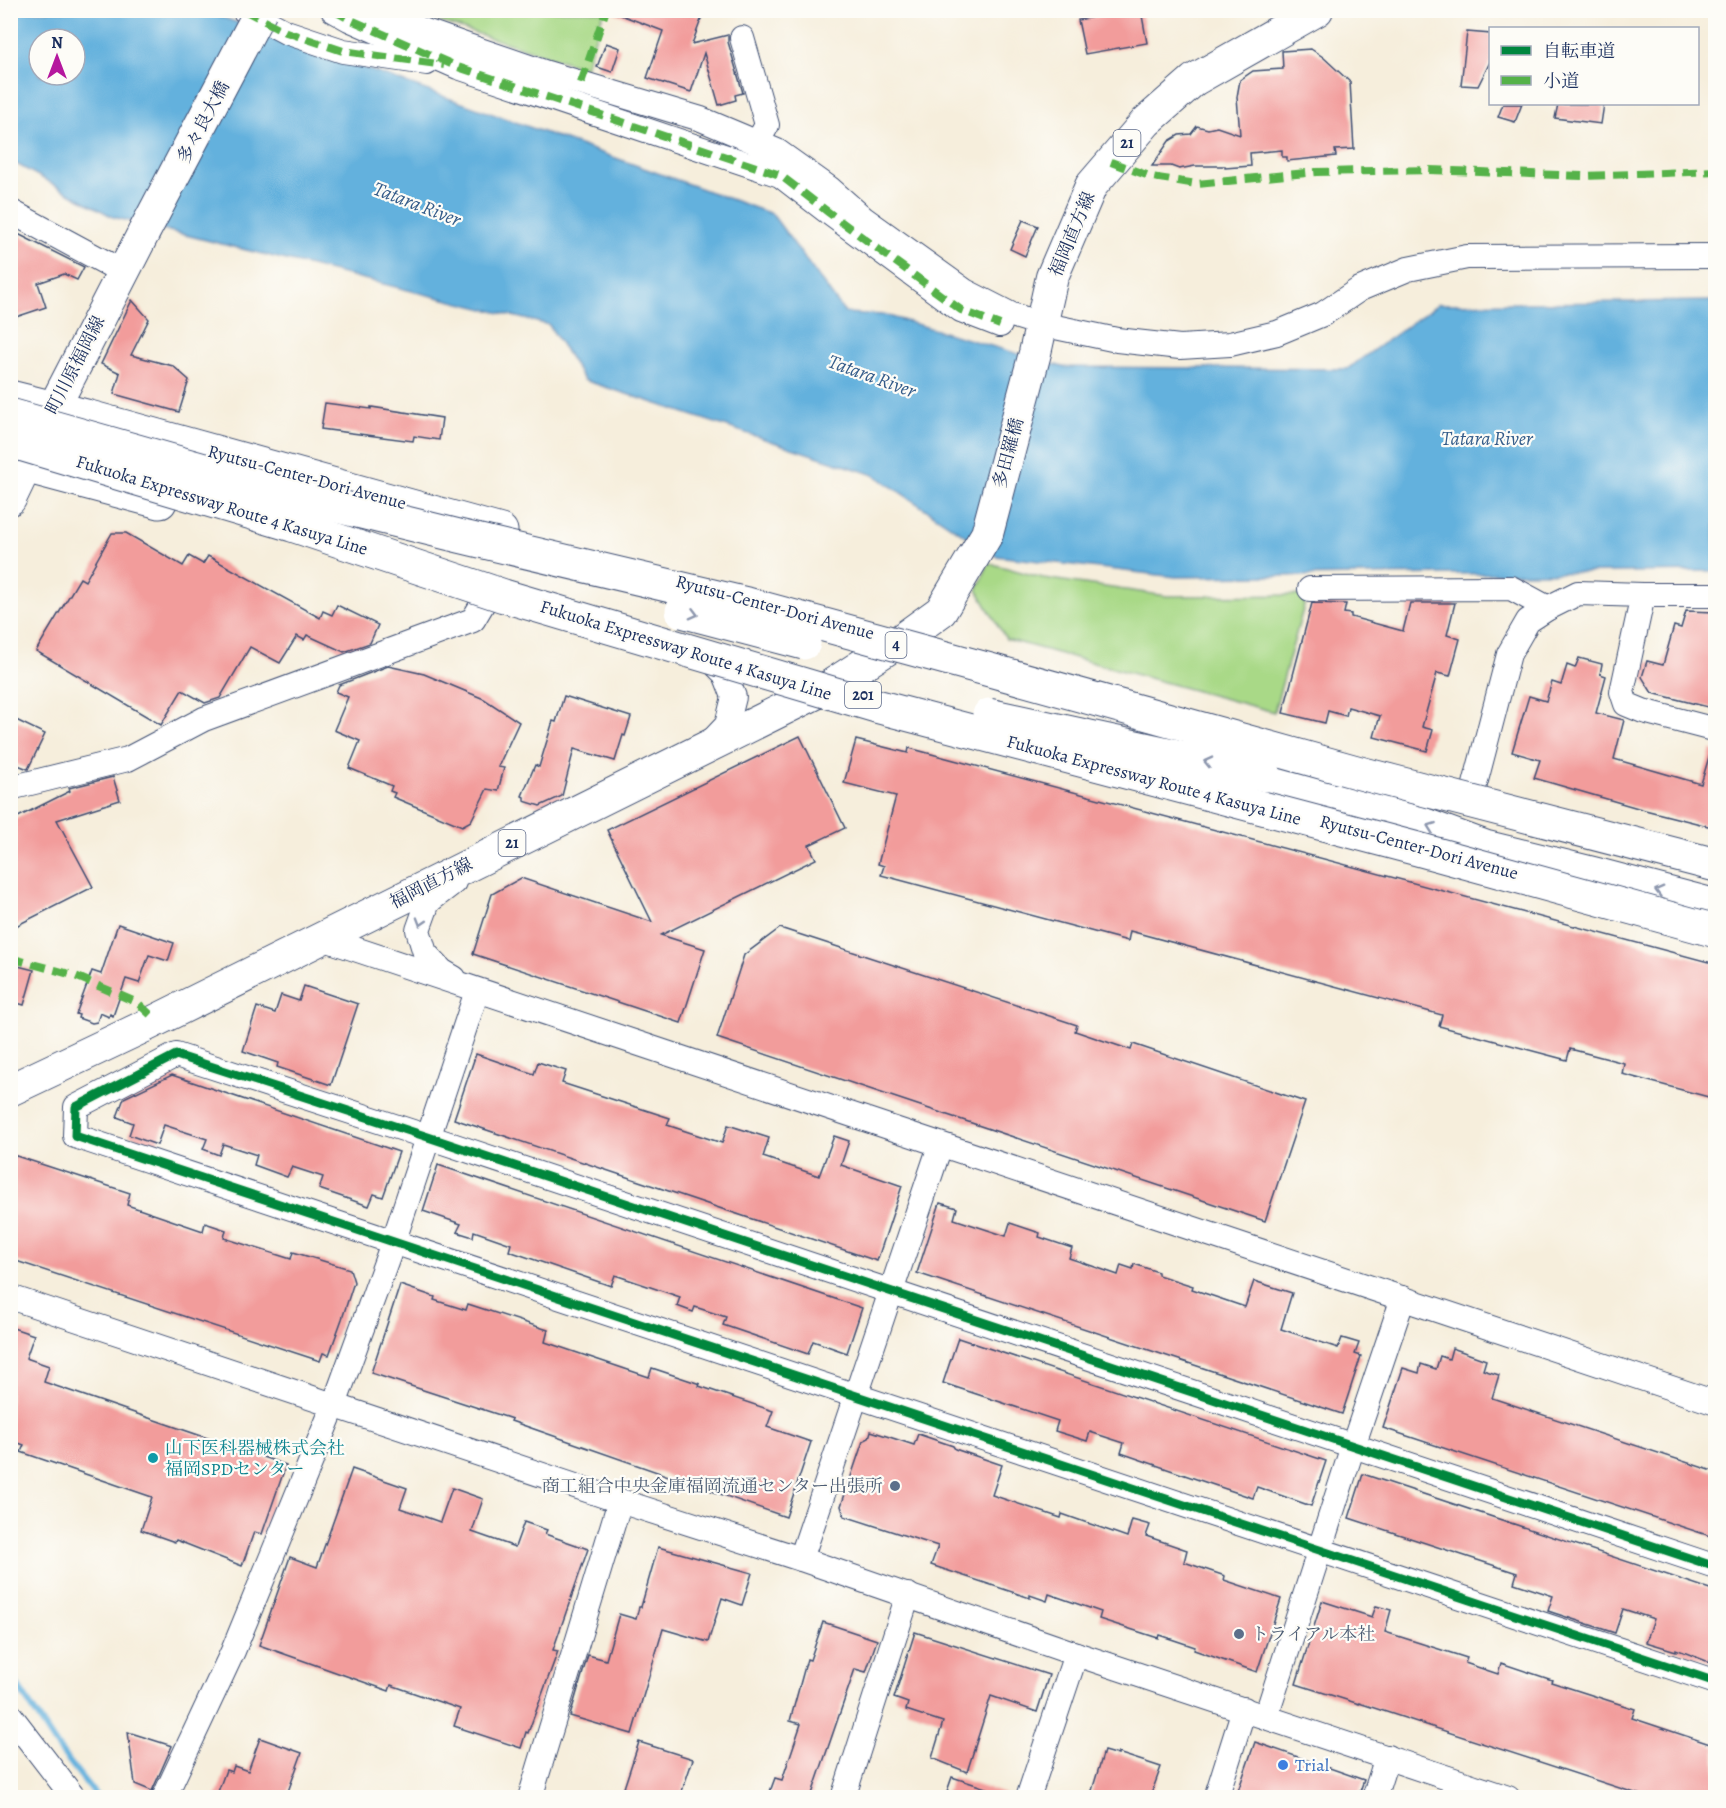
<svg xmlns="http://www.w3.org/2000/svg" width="1726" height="1808" viewBox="0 0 1726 1808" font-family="Alegreya,'Noto Serif JP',serif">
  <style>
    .green { fill: #a9d987; stroke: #628472; stroke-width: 1.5 }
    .water { fill: #63b1dd; stroke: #3f709e; stroke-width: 1.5; fill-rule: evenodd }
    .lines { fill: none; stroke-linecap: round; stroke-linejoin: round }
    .stream { stroke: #63b1dd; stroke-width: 6 }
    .building { fill: #f29c9b }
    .minor-casing { stroke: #3c4c71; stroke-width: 26 }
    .major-casing { stroke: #3c4c71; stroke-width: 34 }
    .highway-casing { stroke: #3c4c71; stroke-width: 35 }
    .minor { stroke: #fff; stroke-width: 24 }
    .major { stroke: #fff; stroke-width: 32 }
    .highway { stroke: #fff; stroke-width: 33 }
    .major-bridge-casing { stroke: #3c4c71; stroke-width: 34; stroke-linecap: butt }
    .highway-bridge-casing { stroke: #3c4c71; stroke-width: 35; stroke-linecap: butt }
    .major-bridge { stroke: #fff; stroke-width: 32 }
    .highway-bridge { stroke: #fff; stroke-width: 33 }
    .quiet { stroke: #55b248; stroke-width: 8; stroke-dasharray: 15 8; stroke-linecap: butt }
    .cycleway-casing { stroke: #fdfcf7; stroke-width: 13 }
    .cycleway { stroke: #00873e; stroke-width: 9 }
    .oneway { stroke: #8d97ae }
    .culture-dot { fill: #0f9aa8; stroke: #fdfcf7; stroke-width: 2 }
    .service-dot { fill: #5c6f8a; stroke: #fdfcf7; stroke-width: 2 }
    .shop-dot { fill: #3f7fe0; stroke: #fdfcf7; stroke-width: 2 }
    .labels { text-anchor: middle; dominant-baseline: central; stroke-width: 4.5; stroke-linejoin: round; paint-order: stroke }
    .shield { fill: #fdfcf7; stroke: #5f6c8c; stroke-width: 1.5 }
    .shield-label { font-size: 16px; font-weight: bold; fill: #1b2f5e }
    .street-label { font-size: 18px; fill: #1b2f5e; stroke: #fdfcf7 }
    .culture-label { font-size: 18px; fill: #0d838f; stroke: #fdfcf7; text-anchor: start }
    .service-label { font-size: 18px; fill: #4e5e75; stroke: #fdfcf7; text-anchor: end }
    .shop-label { font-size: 18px; fill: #366cbe; stroke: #fdfcf7; text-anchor: start }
    .water-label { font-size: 20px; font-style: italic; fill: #345c8a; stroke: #fdfcf7 }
  </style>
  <rect width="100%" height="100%" fill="#fdfcf7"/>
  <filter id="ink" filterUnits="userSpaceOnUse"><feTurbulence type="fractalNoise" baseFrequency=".0167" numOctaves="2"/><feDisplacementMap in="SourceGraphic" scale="12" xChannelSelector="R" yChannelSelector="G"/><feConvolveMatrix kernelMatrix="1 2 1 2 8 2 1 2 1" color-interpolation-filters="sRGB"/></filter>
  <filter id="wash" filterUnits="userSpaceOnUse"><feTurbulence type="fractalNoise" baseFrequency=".008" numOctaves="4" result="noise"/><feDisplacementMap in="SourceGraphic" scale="24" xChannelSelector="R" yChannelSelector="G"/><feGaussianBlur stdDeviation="1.35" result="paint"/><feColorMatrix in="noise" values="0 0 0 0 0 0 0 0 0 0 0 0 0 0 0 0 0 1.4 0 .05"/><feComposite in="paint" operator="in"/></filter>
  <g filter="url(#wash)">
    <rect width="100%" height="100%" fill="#f6eedc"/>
    <g class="green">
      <path d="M435 11V10L604 11 585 68 432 19Z"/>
      <path d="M989 563 1043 578 1167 596 1307 595 1274 712 1006 639 977 590Z"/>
    </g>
    <path class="water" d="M10 11H205L772 214 845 313 885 315 1063 367 1347 369 1438 304 1715 301V571L1176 577 996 556 874 475 584 380 549 325 113 217 11 161ZM39 39H75V75H39Z"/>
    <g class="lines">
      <path class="stream" d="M10 1674 57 1746 98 1798"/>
    </g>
    <g id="blocks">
      <g class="building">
        <path d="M613 10H684L702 17 692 44 728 35V42L743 93 735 95 736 100 719 105 704 53 691 92 647 78 663 31 613 12Z"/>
        <path d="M1131 10H1141L1147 43 1085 54 1078 20Z"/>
        <path d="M1467 32 1491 34V60L1478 86 1461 85Z"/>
        <path d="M606 43 620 48 612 72 597 67Z"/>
        <path d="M1311 49 1323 57 1350 82 1354 149 1335 150 1336 156 1287 161V157H1282V150L1250 153 1251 166 1225 168V166H1195L1179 169 1171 166H1152L1169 141 1179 135 1191 134 1197 126 1208 129 1217 127 1240 135 1237 97 1240 80 1253 71 1283 69 1282 51Z"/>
        <path d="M1503 104H1522L1515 122 1498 117Z"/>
        <path d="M1558 104H1604L1601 124 1555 118Z"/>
        <path d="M1023 220 1038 226 1025 256 1010 249Z"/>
        <path d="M10 230 84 267 77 280 64 274 38 283 46 307 10 319Z"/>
        <path d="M132 300 149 319 131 355 173 366 189 380 179 412 114 394 120 373 101 364Z"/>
        <path d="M325 403 371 409V407L442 418 439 440 414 436 413 441 321 429Z"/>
        <path d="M112 533H126L183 566 189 556 203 564 208 556 320 618 323 611 332 615 337 605 378 625 370 643 344 652 307 635 304 640 297 636 280 663 250 647 220 698 205 703 182 690 161 725 36 651 80 578 85 581Z"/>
        <path d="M1312 603 1346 604 1344 613 1351 614V617L1403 631 1410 603H1455L1447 635 1460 639 1450 676 1437 673 1422 727 1433 730 1427 751 1374 737 1380 716 1348 707 1346 716 1328 711 1325 723 1283 713Z"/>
        <path d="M1686 611 1716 612V709L1652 693 1642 677 1647 661 1663 665 1674 626 1681 628Z"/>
        <path d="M1579 658 1602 664 1600 674 1606 676 1596 713 1624 720 1614 759 1701 784 1711 750 1716 751V828L1645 810 1534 778 1540 760 1512 752 1529 696 1546 701 1552 682 1561 685 1567 665 1575 668Z"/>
        <path d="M388 666 424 674 484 699 519 722 498 767 504 768 498 791 487 789 471 821 462 826 393 797 395 793 390 791 392 786 349 768 360 741 334 730 348 697 336 692 339 685Z"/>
        <path d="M564 696 631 717 625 736 623 735 615 761 574 749 562 796 540 806 524 801V797L522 796 535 765 539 767 553 721 556 722Z"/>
        <path d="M10 717 45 734 28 769 10 762Z"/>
        <path d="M800 736 845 828 809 845 816 859 661 935 705 949 681 1023 473 954 492 894 521 878 652 922 607 830Z"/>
        <path d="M856 740 908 753 909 748 1716 964V1099L1622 1074 1624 1063 1570 1049 1567 1060 1439 1026 1442 1015 1130 931 1128 941 881 875 884 866 878 864 896 796 844 783Z"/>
        <path d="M113 777 120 800 57 820 93 887 10 929V821L70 791 69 788Z"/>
        <path d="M118 924 174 943 168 961 149 955 139 983 126 979 113 1016 110 1014 109 1017 100 1013 97 1022 92 1023 78 1018 79 1015 76 1014 92 971 101 974Z"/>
        <path d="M780 928 1077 1025 1075 1031 1131 1050 1133 1044 1305 1102 1265 1221 717 1038 744 955Z"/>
        <path d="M10 964 34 970 24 1005 10 1001Z"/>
        <path d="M304 986 358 1004 331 1085 277 1067 278 1063 243 1051 257 1007 275 1013 281 995 299 1001Z"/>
        <path d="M476 1054 534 1074 538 1062 566 1071 562 1083 670 1118 667 1125 722 1143 728 1125 769 1138 763 1157 819 1176 834 1136 849 1141 841 1165 902 1186 877 1261 454 1119Z"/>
        <path d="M172 1075 399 1152 383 1197 374 1194 369 1206 319 1189 323 1177 292 1167 287 1177 254 1165 257 1155 223 1144 219 1155 203 1149 207 1139 164 1125 157 1145 129 1135 133 1123 117 1117 124 1098Z"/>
        <path d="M10 1154 130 1193 127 1205 203 1231 205 1223 226 1230 224 1238 291 1259 293 1252 350 1269 354 1282 342 1319 329 1355 323 1353 320 1361 10 1259Z"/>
        <path d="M438 1165 862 1308 847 1353 813 1341 808 1354 723 1325 726 1317 695 1307 693 1312 677 1306 680 1297 615 1275 611 1286 509 1251 511 1244 474 1231 473 1237 457 1232 461 1224 423 1211Z"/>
        <path d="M940 1203 957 1208 954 1219 1006 1236 1010 1223 1040 1233 1039 1237 1072 1248 1069 1258 1118 1275 1121 1265 1133 1269 1134 1264 1158 1272V1275L1193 1286 1192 1289 1245 1307 1254 1281 1292 1293 1281 1329 1338 1348 1342 1338 1359 1343 1355 1354 1361 1356 1342 1414 917 1273Z"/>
        <path d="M400 1285 435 1297 434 1300 466 1310 468 1304 548 1330 545 1342 649 1377 652 1368 700 1384 699 1386 773 1411 767 1427 811 1442 786 1517 511 1421 512 1419 371 1373Z"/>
        <path d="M10 1327 34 1335 26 1358 49 1366 44 1382 286 1465 262 1534 254 1532 242 1566 176 1540 175 1542 141 1530 152 1497 21 1452 24 1445 10 1440Z"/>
        <path d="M958 1338 1326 1461 1311 1506 1257 1487 1253 1498 1205 1482 1121 1453 1124 1443 1090 1432 1087 1441 1055 1431 1058 1421 943 1383Z"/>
        <path d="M1452 1348 1486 1360 1483 1370 1499 1375 1492 1398 1716 1472V1538L1383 1428 1403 1368 1419 1373 1421 1364 1436 1369 1440 1356 1449 1359Z"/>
        <path d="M871 1431 914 1445 918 1434 953 1446 955 1449 1002 1465 992 1495 1061 1518 1062 1514 1127 1537 1132 1520 1150 1525 1146 1536 1187 1550 1184 1562 1225 1576 1224 1580 1281 1599 1257 1672 1194 1650 1195 1647 1159 1635 1158 1638 1099 1619 1101 1612 1049 1594 1047 1601 1030 1595V1598L931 1565 938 1546 844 1516 841 1506 863 1441 869 1438Z"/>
        <path d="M352 1469 407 1488 400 1508 440 1522 452 1488 483 1499 472 1532 515 1547 524 1522 547 1530 545 1534 588 1549 553 1650 558 1651 528 1733 526 1732 521 1748 454 1726 460 1709 391 1685 389 1691 259 1645 290 1557 317 1567Z"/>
        <path d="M1363 1474 1716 1591V1646L1709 1662 1676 1649V1651L1646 1642 1654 1619 1623 1609 1615 1633 1548 1611 1553 1596 1514 1583 1517 1573 1349 1518Z"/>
        <path d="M658 1547 752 1573 742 1605 722 1598 708 1642 663 1629 632 1734 570 1716 588 1655 606 1660 619 1614 636 1619 639 1607H641Z"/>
        <path d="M1322 1601 1372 1617 1376 1606 1391 1610 1385 1632 1467 1658 1465 1663 1498 1674 1501 1663 1552 1680 1551 1682 1635 1709 1632 1718 1716 1746V1797H1647L1359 1703V1704L1296 1684Z"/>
        <path d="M823 1622 877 1640 866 1672 855 1669 811 1797H768L775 1778 782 1780 801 1724 790 1721 807 1659 810 1660Z"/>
        <path d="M915 1632 1049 1675 1037 1712 991 1696 967 1772 932 1758 943 1722 906 1710 908 1703 894 1698Z"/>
        <path d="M128 1732 172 1746 152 1791 135 1784Z"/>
        <path d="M260 1738 302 1753 286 1797H216L226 1770 232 1772 234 1766 248 1771Z"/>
        <path d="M639 1742 693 1759 680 1797H621Z"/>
        <path d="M1255 1742 1364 1780 1358 1797H1255L1238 1791Z"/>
        <path d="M1104 1751 1118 1755V1753L1161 1767 1150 1797H1090Z"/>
        <path d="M952 1777 1004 1794 1003 1797H945Z"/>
      </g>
    </g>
  </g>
  <g filter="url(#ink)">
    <use href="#blocks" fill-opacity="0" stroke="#3c4c71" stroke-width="1.5"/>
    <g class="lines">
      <defs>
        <g id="minor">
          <path d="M244 10 286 32 343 51 427 63"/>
          <path d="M333 10 349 19 458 67 780 175 828 212 961 310 1000 325"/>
          <path d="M374 10 386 17 465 45 547 73 701 119 777 151 829 188 863 218 965 291 1012 315 1041 324 1117 340 1180 347 1230 344 1277 333 1323 314 1360 289 1408 269 1467 257 1716 256"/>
          <path d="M742 38 767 125 757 143"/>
          <path d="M10 211 123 272"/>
          <path d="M1310 589 1511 588 1548 608"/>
          <path d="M1643 595 1622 692 1626 704 1643 711 1716 730"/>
          <path d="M704 659 713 662 725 674 734 697 727 725 709 744"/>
          <path d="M10 788 128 759 204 719 473 620 489 593"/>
          <path d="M1473 792 1509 654 1528 621 1548 608 1578 593 1643 595H1716"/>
          <path d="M322 938C785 1097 1252 1246 1716 1403"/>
          <path d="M454 978 442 971 425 953 418 930 428 902 454 882"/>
          <path d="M10 1297 620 1501 801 1559 1076 1654 1508 1798"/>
          <path d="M801 1559 940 1146"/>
          <path d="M1716 1567 428 1137 176 1055 76 1107 75 1136 1716 1682"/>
          <path d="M10 1715 74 1798"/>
          <path d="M1266 1717 1353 1446 1403 1298"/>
          <path d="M164 1798 233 1651 334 1405 393 1243 477 991"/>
          <path d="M530 1798 620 1501"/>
          <path d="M843 1798 908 1595"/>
          <path d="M1028 1798 1076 1654"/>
          <path d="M1216 1798 1244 1709"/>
          <path d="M1374 1798 1387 1757"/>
        </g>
        <g id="major">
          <path d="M10 499 53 409 144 232"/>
          <path d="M10 1090 143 1027 830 686 901 640 941 611 987 534 1035 353 1052 277 1091 186 1146 122 1194 80 1317 10"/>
        </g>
        <g id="highway">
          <path d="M10 397 86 416 501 531"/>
          <path d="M10 462 160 502"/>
          <path d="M1265 775 1368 804 1485 847 1595 874 1716 906"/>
        </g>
      </defs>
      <use href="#minor" class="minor-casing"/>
      <use href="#major" class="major-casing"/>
      <use href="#highway" class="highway-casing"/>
      <use href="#minor" class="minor"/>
      <use href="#major" class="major"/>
      <use href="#highway" class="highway"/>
      <defs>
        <path id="major-bridge" d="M144 232 261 10"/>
        <g id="highway-bridge">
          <path d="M10 415 296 496 459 536 747 604 990 670 1360 773 1716 865"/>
          <path d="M10 441 292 525 504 596 876 706 1414 848 1716 931"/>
          <path d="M682 611 804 643"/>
          <path d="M989 715 1265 775"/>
        </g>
      </defs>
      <use href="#major-bridge" class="major-bridge-casing"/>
      <use href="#highway-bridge" class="highway-bridge-casing"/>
      <use href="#major-bridge" class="major-bridge"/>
      <use href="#highway-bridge" class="highway-bridge"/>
      <g class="quiet">
        <path d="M244 10 286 32 343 51 444 65"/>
        <path d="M333 10 349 19 458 67 780 175 828 212 961 310 1000 325"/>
        <path d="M581 83 606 10"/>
        <path d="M1111 162 1152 177 1197 184 1316 172 1429 170 1583 176 1716 171"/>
        <path d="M10 958 73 975 138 1003 156 1020"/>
      </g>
      <defs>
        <path id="cycleway" d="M1716 1567 428 1137 176 1055 76 1107 75 1136 1716 1682"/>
      </defs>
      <use href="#cycleway" class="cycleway-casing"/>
      <use href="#cycleway" class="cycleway"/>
    </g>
    <defs><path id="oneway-chevron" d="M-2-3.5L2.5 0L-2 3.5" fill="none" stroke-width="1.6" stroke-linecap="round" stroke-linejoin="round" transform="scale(1.5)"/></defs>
    <g class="oneway">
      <use href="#oneway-chevron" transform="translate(694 614) rotate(15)"/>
      <use href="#oneway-chevron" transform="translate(1208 762) rotate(-167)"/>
      <use href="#oneway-chevron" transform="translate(1431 827) rotate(-160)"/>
      <use href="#oneway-chevron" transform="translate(1659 891) rotate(-165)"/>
      <use href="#oneway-chevron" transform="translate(421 922) rotate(107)"/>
    </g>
  </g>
  <circle class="culture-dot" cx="153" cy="1458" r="6"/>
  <g class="service-dot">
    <circle cx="895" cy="1486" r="6"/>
    <circle cx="1239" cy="1634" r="6"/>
  </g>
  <circle class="shop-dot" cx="1283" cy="1765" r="6"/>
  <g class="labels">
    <g class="shield">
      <rect x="1113.5" y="130" width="27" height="26" rx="4.5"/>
      <rect x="885.5" y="632" width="21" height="26" rx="4.5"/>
      <rect x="845" y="682" width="36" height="26" rx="4.5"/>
      <rect x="498.5" y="830" width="27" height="26" rx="4.5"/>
    </g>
    <g class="shield-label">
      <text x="1127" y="143">21</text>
      <text x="896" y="645">4</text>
      <text x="863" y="695">201</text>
      <text x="512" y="843">21</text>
    </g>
    <g class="street-label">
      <text transform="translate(203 122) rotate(-62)">多々良大橋</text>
      <text transform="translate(1072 234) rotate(-67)">福岡直方線</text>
      <text transform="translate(75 365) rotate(-63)">町川原福岡線</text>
      <text transform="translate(1008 453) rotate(-75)">多田羅橋</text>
      <text transform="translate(307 477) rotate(15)">Ryutsu-Center-Dori Avenue</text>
      <text transform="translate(222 505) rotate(17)">Fukuoka Expressway Route 4 Kasuya Line</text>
      <text transform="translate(775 607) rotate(15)">Ryutsu-Center-Dori Avenue</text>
      <text transform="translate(686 650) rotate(17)">Fukuoka Expressway Route 4 Kasuya Line</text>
      <text transform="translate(1154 780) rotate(15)">Fukuoka Expressway Route 4 Kasuya Line</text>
      <text transform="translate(1419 847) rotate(15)">Ryutsu-Center-Dori Avenue</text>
      <text transform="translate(431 883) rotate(-27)">福岡直方線</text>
    </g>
    <g class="culture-label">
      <text x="165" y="1448">山下医科器械株式会社<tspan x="165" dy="21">福岡SPDセンター</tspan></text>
    </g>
    <g class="service-label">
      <text x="883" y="1486">商工組合中央金庫福岡流通センター出張所</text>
      <text x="1251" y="1634" text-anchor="start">トライアル本社</text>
    </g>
    <g class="shop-label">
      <text x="1295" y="1765">Trial</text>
    </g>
    <g class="water-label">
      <text transform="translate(417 204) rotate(21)">Tatara River</text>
      <text transform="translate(872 376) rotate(20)">Tatara River</text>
      <text x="1487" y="438">Tatara River</text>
    </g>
  </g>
  <rect width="1726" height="1808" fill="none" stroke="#fdfcf7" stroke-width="36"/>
  <rect x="1489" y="27" width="210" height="78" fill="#fdfcf7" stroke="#a3aaba" stroke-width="1.5"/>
  <rect x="1501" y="46" width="30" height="9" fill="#00873e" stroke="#a3aaba" stroke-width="1.5"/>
  <text x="1543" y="57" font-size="18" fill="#1b2f5e">自転車道</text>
  <rect x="1501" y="76" width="30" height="9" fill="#55b248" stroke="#a3aaba" stroke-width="1.5"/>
  <text x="1543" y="87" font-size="18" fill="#1b2f5e">小道</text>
  <g transform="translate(57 57)"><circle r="28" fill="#fdfcf7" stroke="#a3aaba" stroke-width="1.5"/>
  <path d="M0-4.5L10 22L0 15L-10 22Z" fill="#b5179e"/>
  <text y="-9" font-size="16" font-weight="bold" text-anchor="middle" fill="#1b2f5e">N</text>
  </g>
</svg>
